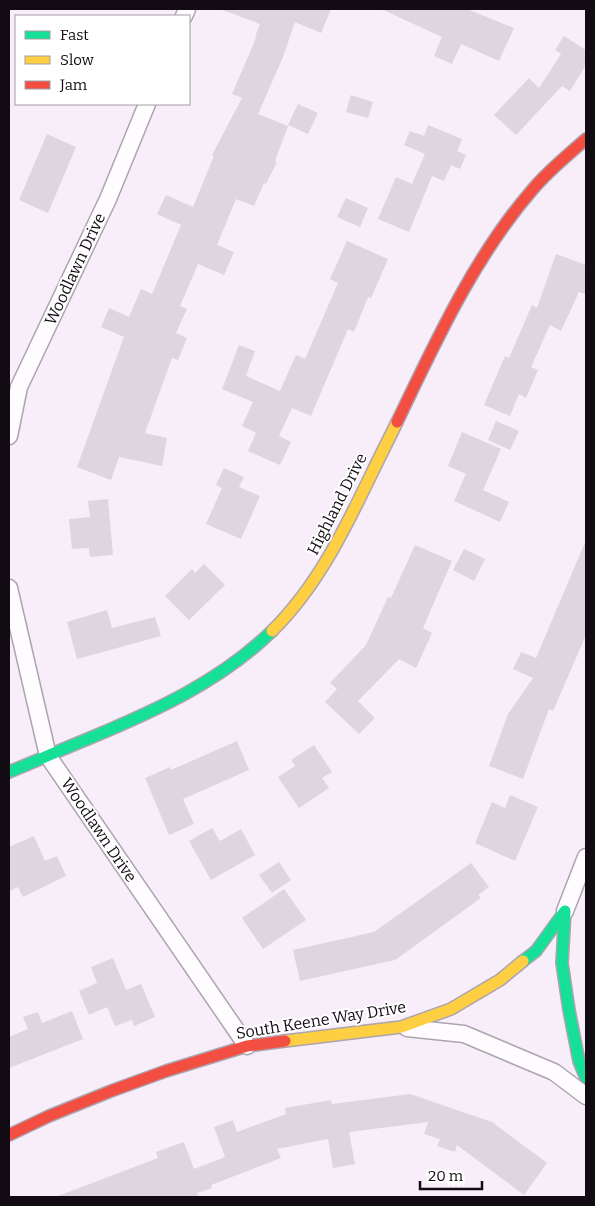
<svg xmlns="http://www.w3.org/2000/svg" width="595" height="1206" viewBox="0 0 595 1206" font-family="Bitter,serif">
  <style>
    .building { fill: #ddd5e0 }
    .lines { fill: none; stroke-linecap: round; stroke-linejoin: round }
    .street-casing { stroke: #aca4ae; stroke-width: 19 }
    .fast-casing { stroke: #aca4ae; stroke-width: 14 }
    .slow-casing { stroke: #aca4ae; stroke-width: 14 }
    .jam-casing { stroke: #aca4ae; stroke-width: 14 }
    .street { stroke: #fefcfe; stroke-width: 16 }
    .fast { stroke: #16e098; stroke-width: 11 }
    .slow { stroke: #ffcf43; stroke-width: 11 }
    .jam { stroke: #f24e42; stroke-width: 11 }
    .labels { text-anchor: middle; dominant-baseline: central; stroke-width: 4; stroke-linejoin: round; paint-order: stroke }
    .street-label { font-size: 16px; fill: #120b13; stroke: #fff }
  </style>
  <rect width="100%" height="100%" fill="#f7eef9"/>
  <g class="building">
    <path d="M223 9H331L321 33 295 22 283 57 258 114 288 126 275 161 277 162 266 184 264 183 254 206 236 199 217 245 234 252 224 275 198 264 180 306 187 309 176 333 187 338 178 360 172 358 145 433 167 438 162 466 119 457 111 480 77 467 124 337 101 327 109 308 129 317 141 289 152 294 181 225 157 214 166 195 193 207 214 156 212 155 242 98 232 94 256 38 255 37 260 24 223 10Z"/>
    <path d="M381 9H467L514 28 499 61 461 44 452 64 434 56 442 37Z"/>
    <path d="M564 36 586 50V65L570 91 562 86 516 135 494 115 529 78 539 88 561 54 555 50Z"/>
    <path d="M351 95 373 102 368 118 346 112Z"/>
    <path d="M298 104 318 113 308 134 288 125Z"/>
    <path d="M428 125 462 139 457 151 466 155 460 169 451 165 444 181 432 176 409 232 378 219 396 177 412 184 425 154 404 145 410 131 424 136Z"/>
    <path d="M47 134 76 147 48 213 19 200Z"/>
    <path d="M346 198 368 208 360 227 337 217Z"/>
    <path d="M347 241 388 259 371 298 368 297 354 332 348 329 311 416 292 408 279 436 291 442 280 465 248 451 256 433 242 426 253 402 222 389 239 345 255 351 246 376 280 391 296 355 305 359 338 283 330 279Z"/>
    <path d="M556 254 586 265V294L579 292 561 331 550 325 531 367 538 370 526 398 519 394 510 416 484 405 505 356 509 358 532 305 537 308Z"/>
    <path d="M496 421 519 431 510 450 488 440Z"/>
    <path d="M462 432 501 449 483 490 509 502 500 522 454 501 466 474 448 466Z"/>
    <path d="M224 468 244 477 239 487 260 496 241 539 206 524 222 488 216 485Z"/>
    <path d="M108 499 113 555 90 557 89 548 72 549 69 519 90 517 88 501Z"/>
    <path d="M586 540V635L553 711 549 709 523 779 489 766 508 714 533 678 513 669 521 652 536 658Z"/>
    <path d="M415 545 452 561 423 628 432 633 416 668 399 659 358 701 375 718 359 734 325 702 337 689 330 683 366 645 388 597 391 598Z"/>
    <path d="M464 549 485 559 474 581 453 570Z"/>
    <path d="M204 564 225 585 189 620 165 596 192 569 195 573Z"/>
    <path d="M107 610 112 628 155 617 161 636 77 659 67 622Z"/>
    <path d="M237 741 249 770 183 799 194 824 169 835 145 778 170 767 171 770Z"/>
    <path d="M314 745 332 772 322 778 329 788 299 808 278 777 295 766 291 760Z"/>
    <path d="M510 795 538 807 515 861 475 843 492 802 505 808Z"/>
    <path d="M212 828 220 841 241 829 255 855 211 880 189 841Z"/>
    <path d="M34 836 45 861 57 856 66 876 23 897 18 887 9 891V847Z"/>
    <path d="M279 862 291 880 272 893 259 875Z"/>
    <path d="M471 863 489 887 478 895 481 898 395 960 300 981 293 950 374 932Z"/>
    <path d="M284 889 306 920 263 949 242 918Z"/>
    <path d="M113 958 126 990 141 984 155 1017 134 1026 132 1020 115 1026 107 1007 89 1015 79 991 97 983 91 967Z"/>
    <path d="M72 1011 83 1039 9 1068V1037L28 1029 23 1017 38 1012 42 1023Z"/>
    <path d="M410 1094 492 1122 547 1163 524 1195 457 1145 455 1152 437 1146 440 1139 424 1134 428 1122 349 1132 355 1164 333 1168 328 1139 277 1149 281 1158 211 1185 212 1188 197 1193 199 1197H58V1196L158 1158 156 1152 184 1142 194 1169 225 1157 214 1127 233 1120 237 1132 286 1114 285 1108 331 1100 332 1104Z"/>
  </g>
  <g class="lines">
    <defs>
      <g id="street">
        <path d="M184 16 187 9"/>
        <path d="M9 436 19 387 108 199 147 104"/>
        <path d="M9 588 48 756 247 1046"/>
        <path d="M565 911 586 857"/>
        <path d="M407 1028 464 1034 554 1072 586 1096"/>
      </g>
      <g id="fast">
        <path d="M9 772C36 761 63 749 90 738 155 711 221 681 272 631"/>
        <path d="M523 961 536 951 565 911 562 963 569 1010 579 1061 586 1078"/>
      </g>
      <g id="slow">
        <path d="M272 631C317 587 345 529 372 473 380 456 389 439 397 422"/>
        <path d="M285 1041 401 1027 451 1009 500 980 523 961"/>
      </g>
      <g id="jam">
        <path d="M397 422C436 341 474 257 533 189 549 170 568 155 586 139"/>
        <path d="M9 1135 49 1116 111 1091 166 1071 247 1046 285 1041"/>
      </g>
    </defs>
    <use href="#street" class="street-casing"/>
    <use href="#fast" class="fast-casing"/>
    <use href="#slow" class="slow-casing"/>
    <use href="#jam" class="jam-casing"/>
    <use href="#street" class="street"/>
    <use href="#fast" class="fast"/>
    <use href="#slow" class="slow"/>
    <use href="#jam" class="jam"/>
  </g>
  <g class="labels">
    <g class="street-label">
      <text transform="translate(75 269) rotate(-65)">Woodlawn Drive</text>
      <text transform="translate(337 504) rotate(-63)">Highland Drive</text>
      <text transform="translate(99 830) rotate(56)">Woodlawn Drive</text>
      <text transform="translate(321 1020) rotate(-9)">South Keene Way Drive</text>
    </g>
  </g>
  <rect width="595" height="1206" fill="none" stroke="#120b13" stroke-width="20"/>
  <rect x="15" y="15" width="175" height="90" fill="#ffffff" stroke="#a09da1"/>
  <rect x="25" y="31" width="25" height="8" fill="#16e098" stroke="#a09da1"/>
  <text x="60" y="40" font-size="15" fill="#120b13">Fast</text>
  <rect x="25" y="56" width="25" height="8" fill="#ffcf43" stroke="#a09da1"/>
  <text x="60" y="65" font-size="15" fill="#120b13">Slow</text>
  <rect x="25" y="81" width="25" height="8" fill="#f24e42" stroke="#a09da1"/>
  <text x="60" y="90" font-size="15" fill="#120b13">Jam</text>
  <path d="M420 1181v8h62v-8" fill="none" stroke="#120b13" stroke-width="2.5"/>
  <text x="428" y="1181" font-size="15" fill="#120b13" stroke="#ffffff" stroke-width="4" paint-order="stroke">20 m</text>
</svg>
